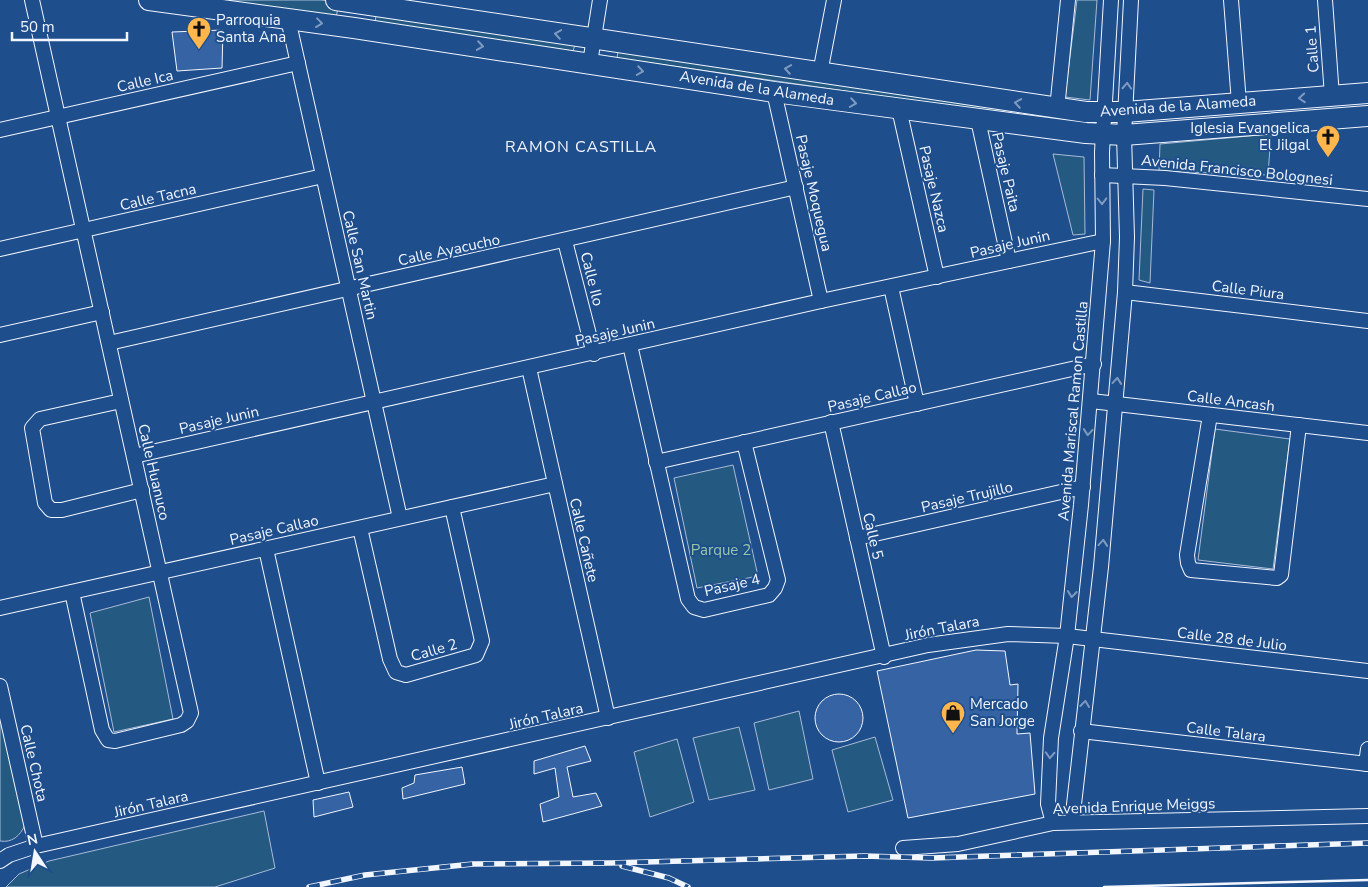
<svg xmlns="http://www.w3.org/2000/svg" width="1368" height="887" viewBox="0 0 1368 887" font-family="'Nunito Sans',sans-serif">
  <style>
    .green { fill: #245a82; stroke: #a8bbd7 }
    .building { fill: #3563a3; stroke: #f2f6ff }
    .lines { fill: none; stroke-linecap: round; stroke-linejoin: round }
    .street-casing { stroke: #f2f6ff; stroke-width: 16 }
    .secondary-casing { stroke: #f2f6ff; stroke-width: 22 }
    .street { stroke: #1f4e8c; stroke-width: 14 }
    .secondary { stroke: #1f4e8c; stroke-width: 20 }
    .rail-casing { stroke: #f2f6ff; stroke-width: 5.5 }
    .rail { stroke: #1f4e8c; stroke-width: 4; stroke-dasharray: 11; stroke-linecap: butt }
    .wall { stroke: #f2f6ff; stroke-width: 2.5 }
    .oneway { stroke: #7e9ac0 }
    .labels { text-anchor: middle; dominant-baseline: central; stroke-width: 4; stroke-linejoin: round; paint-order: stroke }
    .poi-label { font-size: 15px; fill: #f2f6ff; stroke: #1f4e8c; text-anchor: start }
    .street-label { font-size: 15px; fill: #f2f6ff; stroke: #1f4e8c }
    .park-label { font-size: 15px; fill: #97c8a6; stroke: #1f4e8c }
    .neighbourhood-label { font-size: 16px; letter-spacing: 1px; fill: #f2f6ff; stroke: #1f4e8c }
  </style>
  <rect width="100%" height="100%" fill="#1f4e8c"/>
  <g class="green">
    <path d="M223 0H321L339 2 336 18Z"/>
    <path d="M1077 0H1097L1090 100 1065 97Z"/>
    <path d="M377 10 577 38 573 51 375 22Z"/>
    <path d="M619 45 1049 109 1046 120 617 58Z"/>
    <path d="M1271 134 1268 175 1159 171 1160 144Z"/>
    <path d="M1053 154 1084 157 1085 234 1073 235Z"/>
    <path d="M1143 189 1154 190 1150 283 1139 280Z"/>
    <path d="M1215 429 1290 439 1273 569 1198 560Z"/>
    <path d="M733 465 758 576 697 588 674 478Z"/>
    <path d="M149 597 173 719 114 732 90 613Z"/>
    <path d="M799 711 813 779 769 790 754 723Z"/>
    <path d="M0 716 25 825C20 836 12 843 0 841Z"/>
    <path d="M739 727 755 790 709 800 693 738Z"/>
    <path d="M875 737 893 800 848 812 832 750Z"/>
    <path d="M677 739 694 802 650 817 634 752Z"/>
    <path d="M264 811 275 868 215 887H6L19 874 49 861Z"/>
  </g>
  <g class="building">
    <path d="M223 30 222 68 177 71 172 32Z"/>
    <path d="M976 650 1005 651 1010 685 1018 684 1017 734 1030 733 1035 794 908 818 877 671Z"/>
    <circle cx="839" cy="718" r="24"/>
    <path d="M585 746 591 761 567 767 573 797 596 793 602 806 543 822 540 804 559 797 555 768 534 774V761Z"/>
    <path d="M462 767 465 784 403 799 402 788 414 783 415 775Z"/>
    <path d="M349 792 353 807 314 817 313 800Z"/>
  </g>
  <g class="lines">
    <defs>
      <g id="street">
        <path d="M32 0 191 713 187 721 181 725 115 741 108 740 102 730 72 592"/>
        <path d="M1231 0 1239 103"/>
        <path d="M1325 0 1332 96"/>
        <path d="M288 19 400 518"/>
        <path d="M590 63 600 0"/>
        <path d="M820 73 834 0"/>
        <path d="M774 92 821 301"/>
        <path d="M899 109 937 277"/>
        <path d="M1057 109 1068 0"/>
        <path d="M978 120 1009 261"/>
        <path d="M0 130 298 63"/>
        <path d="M1102 175 1165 178 1368 199"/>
        <path d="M565 241 594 354"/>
        <path d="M0 249 323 176"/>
        <path d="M891 287 917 404"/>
        <path d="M1125 292 1368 321"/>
        <path d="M0 335 102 312"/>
        <path d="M109 343 796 187"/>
        <path d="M630 345 688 599 694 607 704 610 769 595 775 588 778 580 744 442"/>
        <path d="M529 368 608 718"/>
        <path d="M121 401 40 419 32 428 45 503 51 510H62L142 490"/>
        <path d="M1091 401 1368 433"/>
        <path d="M1210 415 1187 555 1188 563 1191 570 1277 578 1281 575 1299 425"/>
        <path d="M831 422 884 657"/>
        <path d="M134 456 821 301 1103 241"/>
        <path d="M656 462 1094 364"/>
        <path d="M360 528 390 659 396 672 406 675 476 655 482 641 452 507"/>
        <path d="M857 538 1083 487"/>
        <path d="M266 549 318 783"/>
        <path d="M0 608 555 484"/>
        <path d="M0 686 36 846"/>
        <path d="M1081 731 1368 764"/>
        <path d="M1366 764 1368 749"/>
        <path d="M1072 822 1101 567 1125 292 1127 237 1124 135 1131 0"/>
        <path d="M1053 823 1048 804 1051 738 1067 636 1081 505 1103 241 1102 152 1111 0"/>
        <path d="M903 848 958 844 1053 823 1368 816"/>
        <path d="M0 861 9 855 36 846 928 645 1008 634 1067 636 1368 671"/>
      </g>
      <g id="secondary">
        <path d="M149 0 354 28 774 92 1086 133 1124 135 1368 116"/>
        <path d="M336 0 1086 112H1125L1368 93"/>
      </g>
    </defs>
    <use href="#street" class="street-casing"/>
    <use href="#secondary" class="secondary-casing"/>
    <use href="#street" class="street"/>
    <use href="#secondary" class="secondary"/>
    <defs>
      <g id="rail">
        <path d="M622 866 669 878 688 887"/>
        <path d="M309 887 365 875 473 864 610 863 864 856 932 858 1368 843"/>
      </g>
    </defs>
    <use href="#rail" class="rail-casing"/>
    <use href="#rail" class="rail"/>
    <path class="wall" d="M1104 887 1368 880"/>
  </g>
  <defs><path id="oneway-chevron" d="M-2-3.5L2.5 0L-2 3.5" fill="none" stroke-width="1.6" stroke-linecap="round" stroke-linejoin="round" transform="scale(1.25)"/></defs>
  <g class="oneway">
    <use href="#oneway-chevron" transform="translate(319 23) rotate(7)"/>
    <use href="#oneway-chevron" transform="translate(558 34) rotate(-171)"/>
    <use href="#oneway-chevron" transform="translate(480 46) rotate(8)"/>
    <use href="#oneway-chevron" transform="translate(788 69) rotate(-171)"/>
    <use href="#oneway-chevron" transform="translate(640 71) rotate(9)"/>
    <use href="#oneway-chevron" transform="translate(1127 86) rotate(-87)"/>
    <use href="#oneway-chevron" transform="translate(1302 98) rotate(176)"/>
    <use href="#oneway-chevron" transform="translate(853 103) rotate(8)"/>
    <use href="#oneway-chevron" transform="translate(1018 103) rotate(-171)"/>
    <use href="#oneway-chevron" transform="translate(1102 201) rotate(89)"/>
    <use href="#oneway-chevron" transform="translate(1117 381) rotate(-85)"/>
    <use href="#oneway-chevron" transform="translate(1088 432) rotate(95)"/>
    <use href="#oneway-chevron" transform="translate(1103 543) rotate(-85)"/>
    <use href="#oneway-chevron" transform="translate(1072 594) rotate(96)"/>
    <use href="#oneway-chevron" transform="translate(1085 704) rotate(-83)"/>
    <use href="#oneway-chevron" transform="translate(1050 755) rotate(93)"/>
  </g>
  <defs>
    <symbol id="church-pin" viewBox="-11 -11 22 30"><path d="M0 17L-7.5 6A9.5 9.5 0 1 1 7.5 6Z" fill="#ffb74d" stroke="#1f4e8c"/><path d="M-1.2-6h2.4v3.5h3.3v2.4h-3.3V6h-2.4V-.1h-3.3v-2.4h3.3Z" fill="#111"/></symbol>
    <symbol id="shop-pin" viewBox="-11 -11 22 30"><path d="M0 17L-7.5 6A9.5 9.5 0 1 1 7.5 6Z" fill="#ffb74d" stroke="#1f4e8c"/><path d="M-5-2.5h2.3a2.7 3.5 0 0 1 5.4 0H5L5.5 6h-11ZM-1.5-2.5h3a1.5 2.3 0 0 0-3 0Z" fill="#111"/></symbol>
  </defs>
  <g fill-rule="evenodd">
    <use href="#church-pin" x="185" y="15" width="28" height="38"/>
    <use href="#church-pin" x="1314" y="123" width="28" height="38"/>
    <use href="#shop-pin" x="939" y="699" width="28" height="38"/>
  </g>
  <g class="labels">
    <g class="poi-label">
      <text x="216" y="20">Parroquia<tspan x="216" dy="17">Santa Ana</tspan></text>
      <text x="1310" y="128" text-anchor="end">Iglesia Evangelica<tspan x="1310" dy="17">El Jilgal</tspan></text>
      <text x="970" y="704">Mercado<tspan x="970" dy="17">San Jorge</tspan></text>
    </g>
    <g class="street-label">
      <text transform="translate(1312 49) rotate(-94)">Calle 1</text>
      <text transform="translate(145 81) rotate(-13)">Calle Ica</text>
      <text transform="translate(757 88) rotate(9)">Avenida de la Alameda</text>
      <text transform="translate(1178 106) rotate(-4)">Avenida de la Alameda</text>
      <text transform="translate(1237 170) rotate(6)">Avenida Francisco Bolognesi</text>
      <text transform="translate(1006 172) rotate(77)">Pasaje Paita</text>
      <text transform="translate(934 189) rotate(77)">Pasaje Nazca</text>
      <text transform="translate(814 193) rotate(77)">Pasaje Moquegua</text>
      <text transform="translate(158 197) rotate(-13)">Calle Tacna</text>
      <text transform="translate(1010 244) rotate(-13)">Pasaje Junin</text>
      <text transform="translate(449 250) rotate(-12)">Calle Ayacucho</text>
      <text transform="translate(360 265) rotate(77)">Calle San Martin</text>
      <text transform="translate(592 279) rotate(76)">Calle Ilo</text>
      <text transform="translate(1248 290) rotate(7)">Calle Piura</text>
      <text transform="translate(615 332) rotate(-13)">Pasaje Junin</text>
      <text transform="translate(872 397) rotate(-13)">Pasaje Callao</text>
      <text transform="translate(1231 401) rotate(7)">Calle Ancash</text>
      <text transform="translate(1073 411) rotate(-85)">Avenida Mariscal Ramon Castilla</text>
      <text transform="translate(219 420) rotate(-13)">Pasaje Junin</text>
      <text transform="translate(154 472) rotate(77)">Calle Huanuco</text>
      <text transform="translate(967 497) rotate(-13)">Pasaje Trujillo</text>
      <text transform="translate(274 530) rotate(-13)">Pasaje Callao</text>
      <text transform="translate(873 536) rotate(77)">Calle 5</text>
      <text transform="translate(584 540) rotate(77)">Calle Cañete</text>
      <text transform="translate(732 585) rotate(-13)">Pasaje 4</text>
      <text transform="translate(942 628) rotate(-11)">Jirón Talara</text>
      <text transform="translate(1232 639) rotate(7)">Calle 28 de Julio</text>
      <text transform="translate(434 650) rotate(-16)">Calle 2</text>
      <text transform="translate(546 716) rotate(-13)">Jirón Talara</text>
      <text transform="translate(1226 732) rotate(7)">Calle Talara</text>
      <text transform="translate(34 763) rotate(77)">Calle Chota</text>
      <text transform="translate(151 804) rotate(-13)">Jirón Talara</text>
      <text transform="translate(1134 806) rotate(-2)">Avenida Enrique Meiggs</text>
    </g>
    <g class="park-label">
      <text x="721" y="550">Parque 2</text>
    </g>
    <g class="neighbourhood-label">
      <text x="581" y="147">RAMON CASTILLA</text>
    </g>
  </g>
  <g transform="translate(35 852) rotate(348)" stroke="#1f4e8c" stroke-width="4" paint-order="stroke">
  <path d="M0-4L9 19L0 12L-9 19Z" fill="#f2f6ff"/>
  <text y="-8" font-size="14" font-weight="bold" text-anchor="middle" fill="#f2f6ff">N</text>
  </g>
  <path d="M12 32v8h115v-8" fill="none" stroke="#f2f6ff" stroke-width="2.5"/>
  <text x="20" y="32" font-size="15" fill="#f2f6ff" stroke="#1f4e8c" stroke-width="4" paint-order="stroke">50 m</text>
</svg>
